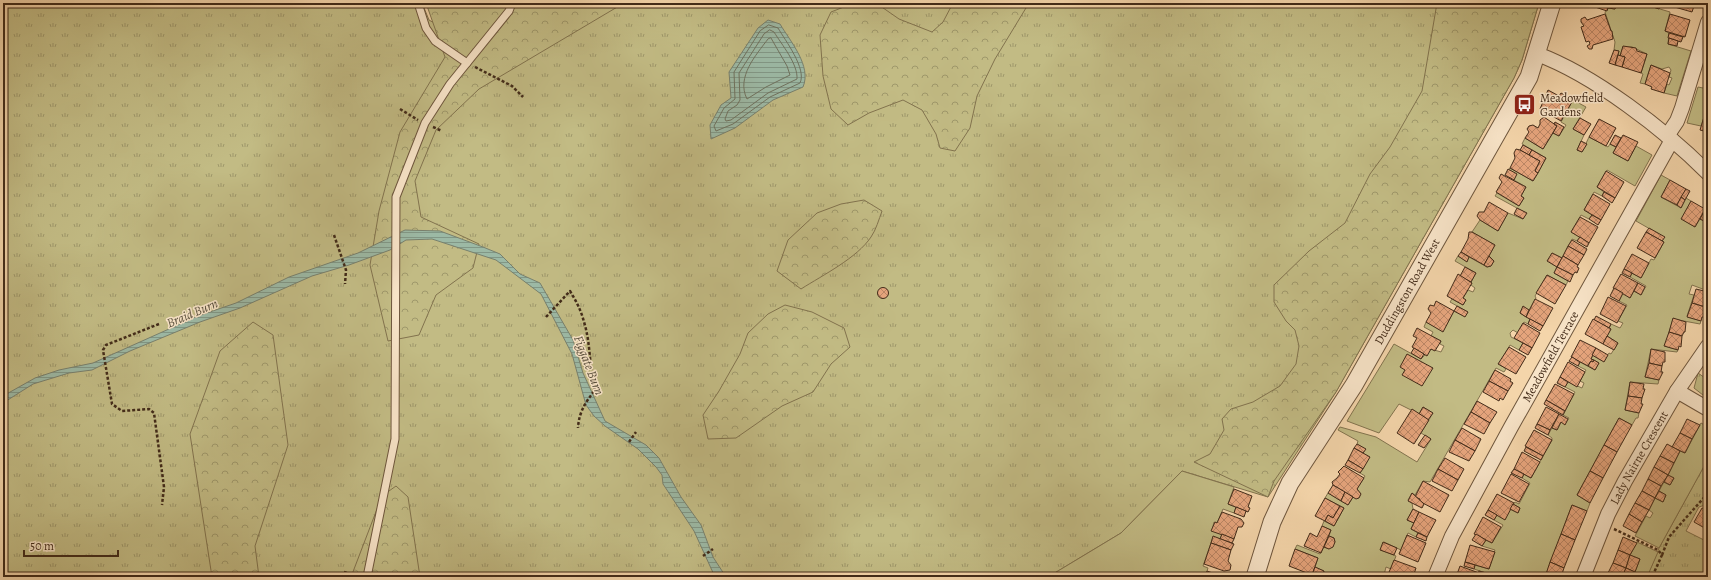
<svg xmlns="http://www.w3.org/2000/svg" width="1711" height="580" viewBox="0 0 1711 580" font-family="Alegreya,serif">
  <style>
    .grass { fill: url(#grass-tufts); stroke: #82734e }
    .forest { fill: url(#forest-crowns); stroke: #82734e }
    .garden { fill: #c2bb84; stroke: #82734e }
    .water { fill: url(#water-rules); stroke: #78806d }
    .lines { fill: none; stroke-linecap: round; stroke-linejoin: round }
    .shore { stroke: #6f725f; stroke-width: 1 }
    .building { fill: url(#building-cross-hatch); stroke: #422b19 }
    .service-casing { stroke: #6e563d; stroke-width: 9 }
    .minor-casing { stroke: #6e563d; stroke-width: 16 }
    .tertiary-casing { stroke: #6e563d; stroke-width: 19 }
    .path { stroke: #422b19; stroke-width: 2.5; stroke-dasharray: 3 2; stroke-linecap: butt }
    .service { stroke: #f8e4c8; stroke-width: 7 }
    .minor { stroke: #f8e4c8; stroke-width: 14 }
    .tertiary { stroke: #f8e4c8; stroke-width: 17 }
    .labels { text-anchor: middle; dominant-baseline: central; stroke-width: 3; stroke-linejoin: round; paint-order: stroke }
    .poi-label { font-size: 12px; fill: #422b19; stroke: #f8e4c8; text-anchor: start }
    .street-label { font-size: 12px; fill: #422b19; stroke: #f8e4c8 }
    .water-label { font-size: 13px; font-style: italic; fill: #584e3c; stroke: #f8e4c8 }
  </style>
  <defs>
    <pattern id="grass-tufts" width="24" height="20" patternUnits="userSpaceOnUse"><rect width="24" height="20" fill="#c2bb84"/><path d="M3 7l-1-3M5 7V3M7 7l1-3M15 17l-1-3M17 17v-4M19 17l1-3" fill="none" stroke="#9f986b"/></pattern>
    <pattern id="forest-crowns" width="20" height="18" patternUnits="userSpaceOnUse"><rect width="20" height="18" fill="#c2bb84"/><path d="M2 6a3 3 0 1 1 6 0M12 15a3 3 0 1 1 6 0" fill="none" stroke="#9f986b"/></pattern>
    <pattern id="water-rules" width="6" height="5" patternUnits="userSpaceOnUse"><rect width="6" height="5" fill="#9cb9a5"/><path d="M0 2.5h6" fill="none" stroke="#819786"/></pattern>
    <pattern id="building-cross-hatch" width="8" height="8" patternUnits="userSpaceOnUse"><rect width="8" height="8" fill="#e5a47c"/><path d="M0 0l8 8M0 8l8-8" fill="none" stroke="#bb8665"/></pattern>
  </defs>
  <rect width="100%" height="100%" fill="#f4d5aa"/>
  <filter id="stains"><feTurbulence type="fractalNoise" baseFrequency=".005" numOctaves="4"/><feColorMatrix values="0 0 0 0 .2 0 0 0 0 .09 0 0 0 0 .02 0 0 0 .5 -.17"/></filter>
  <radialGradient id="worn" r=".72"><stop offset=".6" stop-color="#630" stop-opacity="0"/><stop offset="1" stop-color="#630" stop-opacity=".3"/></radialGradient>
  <g class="grass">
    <path d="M3 3H422L429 20 464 40 550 3H1539L1522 60 1514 78 1336 392 1268 497 1182 471 1121 533 1048 577H3Z"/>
    <path d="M1698 373 1708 380V399L1694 388Z"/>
    <path d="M1708 459V506L1705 505 1699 507 1686 531 1708 542 1707 577H1647L1659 548Z"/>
  </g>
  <g class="forest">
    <path d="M426 3H624L479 89 436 130 415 181 421 217 479 244 473 268 436 295 419 335 388 341 370 265 379 211 400 132 445 57Z"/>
    <path d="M854 3H876L899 19 932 32 943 22 953 3H1029L995 59 977 96 970 128 955 151 940 148 936 134 922 110 903 100 869 113 848 125 831 109 823 76 820 35 831 12Z"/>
    <path d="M1437 3H1539L1522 60 1514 78 1336 392 1274 481 1268 497 1194 462 1210 454 1224 430 1222 419 1231 409 1253 402 1280 386 1296 364 1299 346 1295 330 1286 321 1274 302V285L1309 251 1345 223 1370 174 1390 147 1422 91Z"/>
    <path d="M864 200 882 211C879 219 876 230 871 237 857 258 823 275 801 289L777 271 788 240 817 213 841 204Z"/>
    <path d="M785 305 812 312 844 328 850 347 831 364 813 392 782 406 736 438 708 439 703 415 719 391 740 354 748 333 768 314Z"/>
    <path d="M253 322 273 335 288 445 255 546 259 577H212L190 434 220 351Z"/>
    <path d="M396 486 408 497 420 577H351L382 496Z"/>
  </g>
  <g class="garden">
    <path d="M1617 3H1651L1650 6 1670 12 1665 31 1669 33 1668 44 1691 51 1677 96 1664 93 1667 84 1669 85 1672 78 1669 77 1671 70 1669 67 1662 69 1651 65 1645 84 1640 83 1643 74 1641 73 1647 54 1632 47H1623L1620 56 1618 55 1619 51 1614 50 1615 42 1605 12 1608 8 1615 9Z"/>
    <path d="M1698 87 1708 89V107L1701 126 1687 123Z"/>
    <path d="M1573 100 1586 107 1573 129 1584 135 1577 150 1582 152 1589 137 1608 147 1610 144 1616 147 1613 153 1628 161 1636 146 1652 155 1635 186 1607 170 1597 187 1604 192 1602 196 1594 192 1584 210 1592 215 1589 219 1581 215 1571 232 1580 237 1577 241 1572 239 1562 258 1552 253 1548 261 1557 267 1554 273 1568 281 1566 285 1547 275 1535 296 1536 298 1529 310 1523 307 1520 313 1530 319 1528 324 1524 322 1518 333 1513 330 1510 333 1511 337 1523 343 1519 350 1510 345 1499 364 1506 369 1504 372 1496 368 1430 482 1423 481 1415 495 1412 493 1408 500 1412 503 1413 509 1407 520 1414 523 1411 529 1418 533 1416 537 1408 533 1401 550 1384 542 1381 550 1396 556 1391 569 1386 567 1384 575 1387 577H1322L1324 571 1315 567 1318 558 1295 549 1297 545 1320 554 1324 547 1329 549 1335 542 1334 538 1329 536 1331 530 1322 526 1324 521 1334 526 1344 508 1325 498 1328 493 1348 505 1353 497 1361 494 1357 489 1365 476 1360 473 1369 457 1363 453 1365 449 1357 444 1358 441 1338 430 1340 427 1376 437 1417 462 1431 439 1421 433 1433 413 1423 407 1419 414 1399 404 1379 433 1347 421 1394 344 1421 359 1431 349 1441 352 1444 346 1440 344 1441 341 1431 336 1433 332 1424 327 1426 322 1443 331 1454 311 1465 316 1468 312 1450 302 1452 299 1463 305 1466 300 1463 298 1468 290 1473 292 1475 288 1471 285 1472 283 1471 282 1476 273 1455 261 1458 256 1466 261 1469 257 1487 267 1491 266 1494 261 1489 256 1495 245 1472 232 1480 220 1498 231 1508 213 1523 219 1526 213 1495 196 1497 193 1519 206 1524 198 1521 196 1526 187 1514 180 1508 170 1510 168 1533 181 1546 158 1522 144 1525 138 1543 149 1553 133 1559 136 1566 125 1561 122Z"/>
    <path d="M1661 175 1670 180 1661 197 1681 208 1686 198 1691 201 1682 219 1695 227 1700 219 1706 222 1708 218V230L1703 234 1708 239V291L1692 285 1689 294 1694 295 1687 316 1701 321 1700 324 1673 319 1665 346 1678 350 1677 352 1651 349 1645 377 1659 380 1658 384 1630 382 1625 410 1639 413 1638 418H1636L1632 425 1619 418 1577 495 1590 503 1587 511 1572 505 1545 577H1489V574L1474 569 1475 565 1489 569 1495 550 1482 546 1486 540 1492 543 1503 525 1494 520 1497 515 1510 509 1518 513 1520 508 1513 504 1515 502 1519 504 1530 483 1522 478 1524 474 1531 478 1552 440V438L1548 435 1552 428 1557 430 1561 422 1565 424 1569 418 1563 415 1575 392 1565 387 1568 382 1582 388 1584 383 1580 381 1586 370 1578 366 1580 362 1595 370 1599 363 1591 359 1593 355 1604 361 1609 353 1611 354 1618 343 1607 336 1611 329 1609 328 1611 324 1620 328 1623 323 1618 321 1627 305 1619 301 1623 293 1630 298 1634 291 1641 295 1646 286 1630 277 1632 273 1641 278 1651 259 1654 260 1664 242 1662 241 1664 237 1636 221Z"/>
    <path d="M1701 423 1708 427V459L1659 548 1635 536 1646 516 1650 518 1653 513 1649 510 1655 498 1663 502 1666 495 1659 491 1664 482 1670 485 1674 478 1668 475 1680 451 1685 453Z"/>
    <path d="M1182 471 1234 487 1228 504 1236 507 1234 513 1223 509 1217 523 1214 522 1212 530 1222 534 1220 539 1213 537 1203 566 1208 568 1205 577H1048L1121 533Z"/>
    <path d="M1637 542 1658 552 1647 577H1633L1640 559 1630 555Z"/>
  </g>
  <g class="water">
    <path d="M768 20 780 24C790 41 812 66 803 87L773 100 735 128 711 139 710 125 721 105 731 98 729 72 758 28Z"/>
    <path d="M405 230 440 231 483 247 500 254 520 274 540 283 573 340 583 373 605 421 646 445 659 458 681 497 701 525 713 557 726 577H715L694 531 663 484 662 475 656 467 638 449 605 426 594 416 586 405 572 354 541 294 496 260 432 239 406 240 390 250 349 265 312 276 240 308 200 322 130 351 92 370 69 373 33 384 3 403V396L35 378 59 370 93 363 198 316 236 303 289 277 358 253Z"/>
  </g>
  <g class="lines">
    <g class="shore">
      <path d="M769 25 778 28C785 40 807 69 800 83L770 97 733 124 716 131 714 126 724 108 735 99 734 72 760 31Z"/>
      <path d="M770 30 774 32C782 45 798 64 797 79L768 93 731 120 726 121 725 119 728 111 737 105 740 100 739 73 764 34Z"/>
      <path d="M771 38 787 66 790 75 766 87 747 99C736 77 756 55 768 39Z"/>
    </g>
  </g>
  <g class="building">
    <path d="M1583 3H1590L1608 8 1607 11Z"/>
    <path d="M1590 3H1610L1608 8Z"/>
    <path d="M1610 3H1617L1615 9 1608 8Z"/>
    <path d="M1651 3H1661L1659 9 1650 6Z"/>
    <path d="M1672 3H1695L1692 12 1671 6Z"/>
    <path d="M1605 14 1611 31H1612L1613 39 1593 45 1592 49H1589L1587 46 1590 44 1589 41 1586 42 1581 27 1584 26 1581 22V19L1585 17 1587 20Z"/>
    <path d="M1670 14 1690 20 1685 37 1665 31Z"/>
    <path d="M1669 33 1683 37 1681 42 1668 38Z"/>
    <path d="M1669 38 1678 41 1677 46 1668 44Z"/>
    <path d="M1623 46 1636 48 1637 51 1647 54 1641 73 1622 67 1625 57 1620 56Z"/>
    <path d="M1614 50 1619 51 1615 65 1609 63Z"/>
    <path d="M1618 55 1625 57 1622 67 1615 65Z"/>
    <path d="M1651 65 1670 73 1664 93 1651 89 1652 87 1645 84Z"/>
    <path d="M1548 90 1559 96 1561 93 1573 100 1561 121 1540 109Z"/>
    <path d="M1707 107H1708V132L1700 130Z"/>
    <path d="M1544 117 1557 126 1543 149 1525 138 1529 132 1527 129 1529 126 1533 125 1538 128 1540 124V120Z"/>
    <path d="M1580 118 1591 124 1584 135 1573 129Z"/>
    <path d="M1599 119 1616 128 1606 146 1589 137Z"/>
    <path d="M1555 122 1564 127 1559 136 1553 133 1557 126 1554 124Z"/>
    <path d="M1615 135 1621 138 1616 147 1610 144Z"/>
    <path d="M1623 135 1638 142 1628 161 1613 153Z"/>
    <path d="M1581 141 1587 144 1582 152 1577 150Z"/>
    <path d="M1523 145 1532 150 1529 155 1520 150Z"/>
    <path d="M1516 149 1520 150 1540 161 1535 171 1538 173 1533 181 1510 168 1515 158 1514 153Z"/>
    <path d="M1532 150 1546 158 1538 173 1535 171 1540 161 1529 155Z"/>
    <path d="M1508 169 1517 174 1514 180 1505 175Z"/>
    <path d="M1606 171 1624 182 1615 198 1597 187Z"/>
    <path d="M1501 174 1526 187 1521 196 1524 198 1519 206 1496 192 1502 182 1499 178Z"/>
    <path d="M1670 180 1686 189 1677 205 1661 197Z"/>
    <path d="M1686 189 1690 191 1685 200 1681 197Z"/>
    <path d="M1604 192 1615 198 1612 203 1602 196Z"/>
    <path d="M1593 194 1610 204 1601 220 1584 210Z"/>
    <path d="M1681 197 1685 200 1681 208 1677 205Z"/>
    <path d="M1691 201 1705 209 1695 227 1681 219Z"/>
    <path d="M1489 202 1508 213 1498 231 1480 220 1477 216 1479 212H1484Z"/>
    <path d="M1517 208 1527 213 1523 219 1514 214Z"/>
    <path d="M1705 210 1708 212 1706 222 1700 219Z"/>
    <path d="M1592 215 1601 220 1598 225 1589 219Z"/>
    <path d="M1580 217 1598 227 1589 243 1571 232Z"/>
    <path d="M1649 228 1665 237 1662 241 1646 232Z"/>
    <path d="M1469 232H1472L1495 245 1484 265 1461 252 1468 239Z"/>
    <path d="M1646 232 1664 242 1655 258 1637 248Z"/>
    <path d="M1580 237 1589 243 1587 247 1577 241Z"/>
    <path d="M1572 240 1587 249 1584 255 1568 246Z"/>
    <path d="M1568 246 1584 255 1578 265 1563 256Z"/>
    <path d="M1461 252 1469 257 1467 262 1458 256Z"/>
    <path d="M1552 253 1562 258 1557 267 1547 261Z"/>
    <path d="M1632 254 1649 263 1641 278 1624 269Z"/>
    <path d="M1489 256 1494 261 1491 266 1487 267 1484 265Z"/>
    <path d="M1563 256 1578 265 1577 267 1579 268 1577 273 1575 272 1573 275 1557 267Z"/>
    <path d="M1465 267 1476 273 1471 282 1460 276Z"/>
    <path d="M1557 267 1573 275 1570 282 1554 273Z"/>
    <path d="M1624 269 1632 273 1630 277 1622 273Z"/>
    <path d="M1458 274 1472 283 1463 298 1466 300 1463 305 1447 296Z"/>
    <path d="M1621 274 1638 283 1630 298 1613 288Z"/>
    <path d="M1547 275 1566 285 1555 304 1536 293Z"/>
    <path d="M1638 283 1645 287 1641 295 1634 291Z"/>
    <circle cx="883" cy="293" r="5.5"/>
    <path d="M1614 288 1623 293 1619 301 1610 296Z"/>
    <path d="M1696 289 1708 292V302L1705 307 1692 303Z"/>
    <path d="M1608 297 1626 306 1617 323 1600 314Z"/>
    <path d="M1535 299 1553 308 1543 326 1526 317Z"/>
    <path d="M1436 301 1454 311 1443 332 1426 322 1431 313 1428 309 1430 305 1434 306Z"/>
    <path d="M1692 303 1705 307 1704 317H1702L1701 321 1687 317Z"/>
    <path d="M1457 306 1468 312 1465 317 1454 311Z"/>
    <path d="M1523 306 1529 310 1526 317 1520 313Z"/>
    <path d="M1596 316 1611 324 1609 328 1594 320Z"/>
    <path d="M1673 318 1686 322 1685 332H1684L1682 336 1669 332Z"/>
    <path d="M1530 319 1543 326 1540 331 1528 324Z"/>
    <path d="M1593 319 1611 329 1603 344 1585 334Z"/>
    <path d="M1523 323 1540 333 1532 348 1514 338Z"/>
    <path d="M1417 328 1441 341 1435 351 1431 349 1427 356 1412 347 1417 338 1413 336Z"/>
    <path d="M1669 332 1682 336 1681 347 1679 346 1678 350 1664 346Z"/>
    <path d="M1607 336 1618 343 1614 350 1603 344Z"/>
    <path d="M1580 340 1596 348 1591 359 1594 360 1593 362 1591 361 1588 366 1571 357Z"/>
    <path d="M1523 343 1532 348 1528 355 1519 350Z"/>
    <path d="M1509 347 1526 357 1516 374 1498 364Z"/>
    <path d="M1414 348 1424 354 1421 359 1411 353Z"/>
    <path d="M1596 348 1608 355 1604 362 1592 355Z"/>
    <path d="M1651 349 1665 352V362H1663L1662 366 1649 363Z"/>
    <path d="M1407 354 1433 368 1422 386 1402 375 1405 370 1400 367Z"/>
    <path d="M1572 357 1580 362 1578 366 1569 361Z"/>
    <path d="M1594 360 1599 363 1595 370 1588 366 1591 361 1593 362Z"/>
    <path d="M1568 362 1585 372 1577 387 1560 377Z"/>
    <path d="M1649 363 1662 366 1661 372H1663L1659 380 1645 377Z"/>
    <path d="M1495 370 1511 379 1510 381 1513 383 1508 391 1489 381Z"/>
    <path d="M1560 377 1568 382 1565 387 1557 383Z"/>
    <path d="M1489 381 1508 391 1503 400 1500 398 1499 401 1483 392Z"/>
    <path d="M1630 382 1644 384 1643 389H1645L1642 398 1628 396Z"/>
    <path d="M1555 384 1574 394 1565 411 1546 400Z"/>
    <path d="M1628 396 1642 398 1641 404H1643L1639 413 1625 410Z"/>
    <path d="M1546 400 1565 411 1563 415 1544 404Z"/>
    <path d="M1477 401 1497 412 1490 423 1471 412Z"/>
    <path d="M1423 407 1433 413 1428 420 1419 414Z"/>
    <path d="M1546 407 1559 414 1550 430 1537 424Z"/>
    <path d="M1412 409 1429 420 1414 444 1397 433Z"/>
    <path d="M1471 412 1490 423 1484 434 1464 424Z"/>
    <path d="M1559 414 1568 419 1565 425 1561 422 1557 430 1552 428Z"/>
    <path d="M1619 418 1632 425 1617 452 1604 445Z"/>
    <path d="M1687 419 1700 425 1692 439 1680 433Z"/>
    <path d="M1537 424 1550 430 1548 435 1535 428Z"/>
    <path d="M1462 428 1481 439 1475 451 1455 440Z"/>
    <path d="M1534 430 1552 440 1543 456 1525 446Z"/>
    <path d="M1680 433 1692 439 1685 453 1672 447Z"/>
    <path d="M1425 435 1431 439 1424 448 1418 445Z"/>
    <path d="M1455 440 1475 451 1469 461 1449 452Z"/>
    <path d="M1357 444 1366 449 1363 453 1354 448Z"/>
    <path d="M1667 444 1680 451 1674 463 1660 456Z"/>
    <path d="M1604 445 1617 452 1603 478 1590 471Z"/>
    <path d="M1526 447 1543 456 1541 460 1524 451Z"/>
    <path d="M1354 448 1370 457 1363 469 1348 460Z"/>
    <path d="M1522 452 1540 462 1531 478 1514 469Z"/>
    <path d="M1660 456 1674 463 1668 475 1654 467Z"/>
    <path d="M1445 458 1464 469 1458 480 1438 469Z"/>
    <path d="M1348 460 1363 469 1360 473 1345 465Z"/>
    <path d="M1344 466 1364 478 1357 489 1361 494 1359 498 1356 499 1333 485 1332 482 1337 478 1340 474 1338 472Z"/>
    <path d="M1654 467 1668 475 1661 486 1648 479Z"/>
    <path d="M1438 469 1458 480 1452 491 1432 481Z"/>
    <path d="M1514 469 1524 474 1522 478 1511 473Z"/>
    <path d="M1590 471 1603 478 1590 503 1577 495Z"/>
    <path d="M1511 474 1529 484 1519 502 1501 493Z"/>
    <path d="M1668 475 1674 478 1670 485 1664 482Z"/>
    <path d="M1648 479 1661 486 1655 498 1642 491Z"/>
    <path d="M1423 481 1449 495 1440 512 1419 501 1420 499 1415 497Z"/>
    <path d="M1333 485 1345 492 1341 501 1328 493Z"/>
    <path d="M1234 489 1252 496 1248 507 1250 508 1248 512 1228 504Z"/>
    <path d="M1642 491 1655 498 1649 510 1635 503Z"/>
    <path d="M1659 491 1666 495 1663 502 1655 498Z"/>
    <path d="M1345 492 1353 497 1348 505 1341 501Z"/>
    <path d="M1412 493 1424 504 1422 508 1408 501Z"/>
    <path d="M1497 494 1514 503 1505 520 1488 510Z"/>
    <path d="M1325 498 1340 506 1333 518 1328 515 1325 521 1315 516Z"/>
    <path d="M1635 503 1649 510 1642 522 1629 514Z"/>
    <path d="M1513 504 1520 508 1518 513 1510 509Z"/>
    <path d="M1572 505 1587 511 1575 540 1561 534Z"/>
    <path d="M1340 506 1344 508 1334 526 1325 521 1328 515 1333 518Z"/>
    <path d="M1236 507 1246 511 1244 517 1234 513Z"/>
    <path d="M1702 508 1708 511V530L1694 522Z"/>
    <path d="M1413 509 1419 512 1414 523 1407 520Z"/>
    <path d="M1488 510 1497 515 1494 520 1485 515Z"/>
    <path d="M1222 512 1241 519 1244 523 1242 527H1238L1234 539 1211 531 1215 522 1217 523Z"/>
    <path d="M1419 512 1436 520 1427 537 1411 529Z"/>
    <path d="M1629 514 1642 522 1636 533 1623 526Z"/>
    <path d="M1483 517 1501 527 1492 543 1474 534Z"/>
    <path d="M1322 526 1331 530 1321 553 1304 546 1310 533 1317 537Z"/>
    <path d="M1418 533 1427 537 1426 541 1416 537Z"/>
    <path d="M1222 534 1234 539 1232 543 1220 539Z"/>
    <path d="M1476 534 1486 540 1482 546 1472 540Z"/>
    <path d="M1561 534 1575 540 1564 568 1550 562Z"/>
    <path d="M1407 535 1426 543 1418 562 1399 554Z"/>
    <path d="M1213 536 1234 544 1231 550 1211 543Z"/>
    <path d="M1329 536 1334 538 1335 542 1333 547 1329 549 1324 547Z"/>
    <path d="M1623 537 1637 543 1630 555 1618 550Z"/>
    <path d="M1383 542 1397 548 1394 555 1380 550Z"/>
    <path d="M1211 543 1231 550 1228 561 1231 565 1230 570 1224 571 1204 564Z"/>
    <path d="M1470 545 1495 552 1489 569 1465 562Z"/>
    <path d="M1295 549 1318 558 1312 575 1289 566Z"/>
    <path d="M1618 550 1630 555 1626 568 1613 563Z"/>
    <path d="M1630 555 1640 559 1635 572 1626 568Z"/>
    <path d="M1394 560 1416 568 1413 577H1387Z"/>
    <path d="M1465 562 1475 565 1474 569 1464 566Z"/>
    <path d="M1550 562 1564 568 1561 577H1545Z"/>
    <path d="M1613 563 1626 568 1622 577 1607 575Z"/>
    <path d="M1460 566 1479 573 1477 577H1456Z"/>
    <path d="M1315 567 1324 571 1322 577 1312 575Z"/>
    <path d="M1626 568 1635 572 1633 577 1623 575Z"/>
    <path d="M1207 571 1224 577H1205Z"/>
    <path d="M1479 571 1490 574 1489 577H1477Z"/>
  </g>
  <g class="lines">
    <defs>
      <g id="service">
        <path d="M418 3 426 28 435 41 467 63"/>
        <path d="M367 577 395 439 396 197 425 123 450 84 509 11 512 3"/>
      </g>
      <g id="minor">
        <path d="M1537 54C1594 75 1665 130 1708 173"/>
        <path d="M1667 136 1677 121 1682 108 1708 22"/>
        <path d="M1677 391 1708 409"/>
        <path id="s1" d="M1435 577 1452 536 1511 427 1672 140"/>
        <path id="s2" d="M1583 577 1608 514 1625 481 1677 391 1708 346"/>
      </g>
      <g id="tertiary">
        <path id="s3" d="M1255 577 1272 522 1290 483 1354 385 1529 77 1552 3"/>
      </g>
    </defs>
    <use href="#service" class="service-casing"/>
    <use href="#minor" class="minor-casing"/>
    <use href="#tertiary" class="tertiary-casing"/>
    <g class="path">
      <path d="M475 67 512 86 523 97"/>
      <path d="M400 109 418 120"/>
      <path d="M433 127 442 131"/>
      <path d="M334 235 346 270 345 284"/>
      <path d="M546 317 570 291C576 301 581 310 584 322 591 344 589 368 595 390 585 403 579 412 578 428"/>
      <path d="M159 324 106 345 103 350 112 404 122 411 149 409 154 413 164 487 162 505"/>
      <path d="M629 442 636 432"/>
      <path d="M1614 529 1658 550 1662 555 1652 577"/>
      <path d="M1662 555 1669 537 1708 493"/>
      <path d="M703 556 713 549"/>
      <path d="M344 572 359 577"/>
    </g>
    <use href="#service" class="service"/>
    <use href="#minor" class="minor"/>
    <use href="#tertiary" class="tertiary"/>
  </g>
  <defs>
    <symbol id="bus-square" viewBox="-11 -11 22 22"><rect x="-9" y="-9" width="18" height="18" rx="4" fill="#8f2418" stroke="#f8e4c8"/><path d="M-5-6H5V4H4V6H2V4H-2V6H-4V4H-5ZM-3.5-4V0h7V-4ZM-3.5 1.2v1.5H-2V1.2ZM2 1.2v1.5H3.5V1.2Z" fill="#fff"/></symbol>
  </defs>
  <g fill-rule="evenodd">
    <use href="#bus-square" x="1512" y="92" width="25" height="25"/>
  </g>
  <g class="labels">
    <g class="poi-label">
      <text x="1540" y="98">Meadowfield<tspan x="1540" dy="14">Gardens</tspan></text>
    </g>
    <g class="street-label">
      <text stroke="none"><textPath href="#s3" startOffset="325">Duddingston Road West</textPath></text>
      <text stroke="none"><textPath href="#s1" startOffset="249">Meadowfield Terrace</textPath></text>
      <text stroke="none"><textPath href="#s2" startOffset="132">Lady Nairne Crescent</textPath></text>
    </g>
    <g class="water-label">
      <text transform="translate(192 313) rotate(-23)">Braid Burn</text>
      <text transform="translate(589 365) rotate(69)">Figgate Burn</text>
    </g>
  </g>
  <rect width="1711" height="580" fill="none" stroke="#f4d5aa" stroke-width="16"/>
  <rect x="4" y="4" width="1703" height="572" fill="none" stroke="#422b19" stroke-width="2"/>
  <rect x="8" y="8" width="1695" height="564" fill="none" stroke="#422b19"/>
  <path d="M24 550v6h94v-6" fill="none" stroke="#422b19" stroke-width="2"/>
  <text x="30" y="550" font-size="12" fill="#422b19" stroke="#f8e4c8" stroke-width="3" paint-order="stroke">50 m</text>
  <rect width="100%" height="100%" filter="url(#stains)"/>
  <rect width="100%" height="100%" fill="url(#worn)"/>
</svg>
